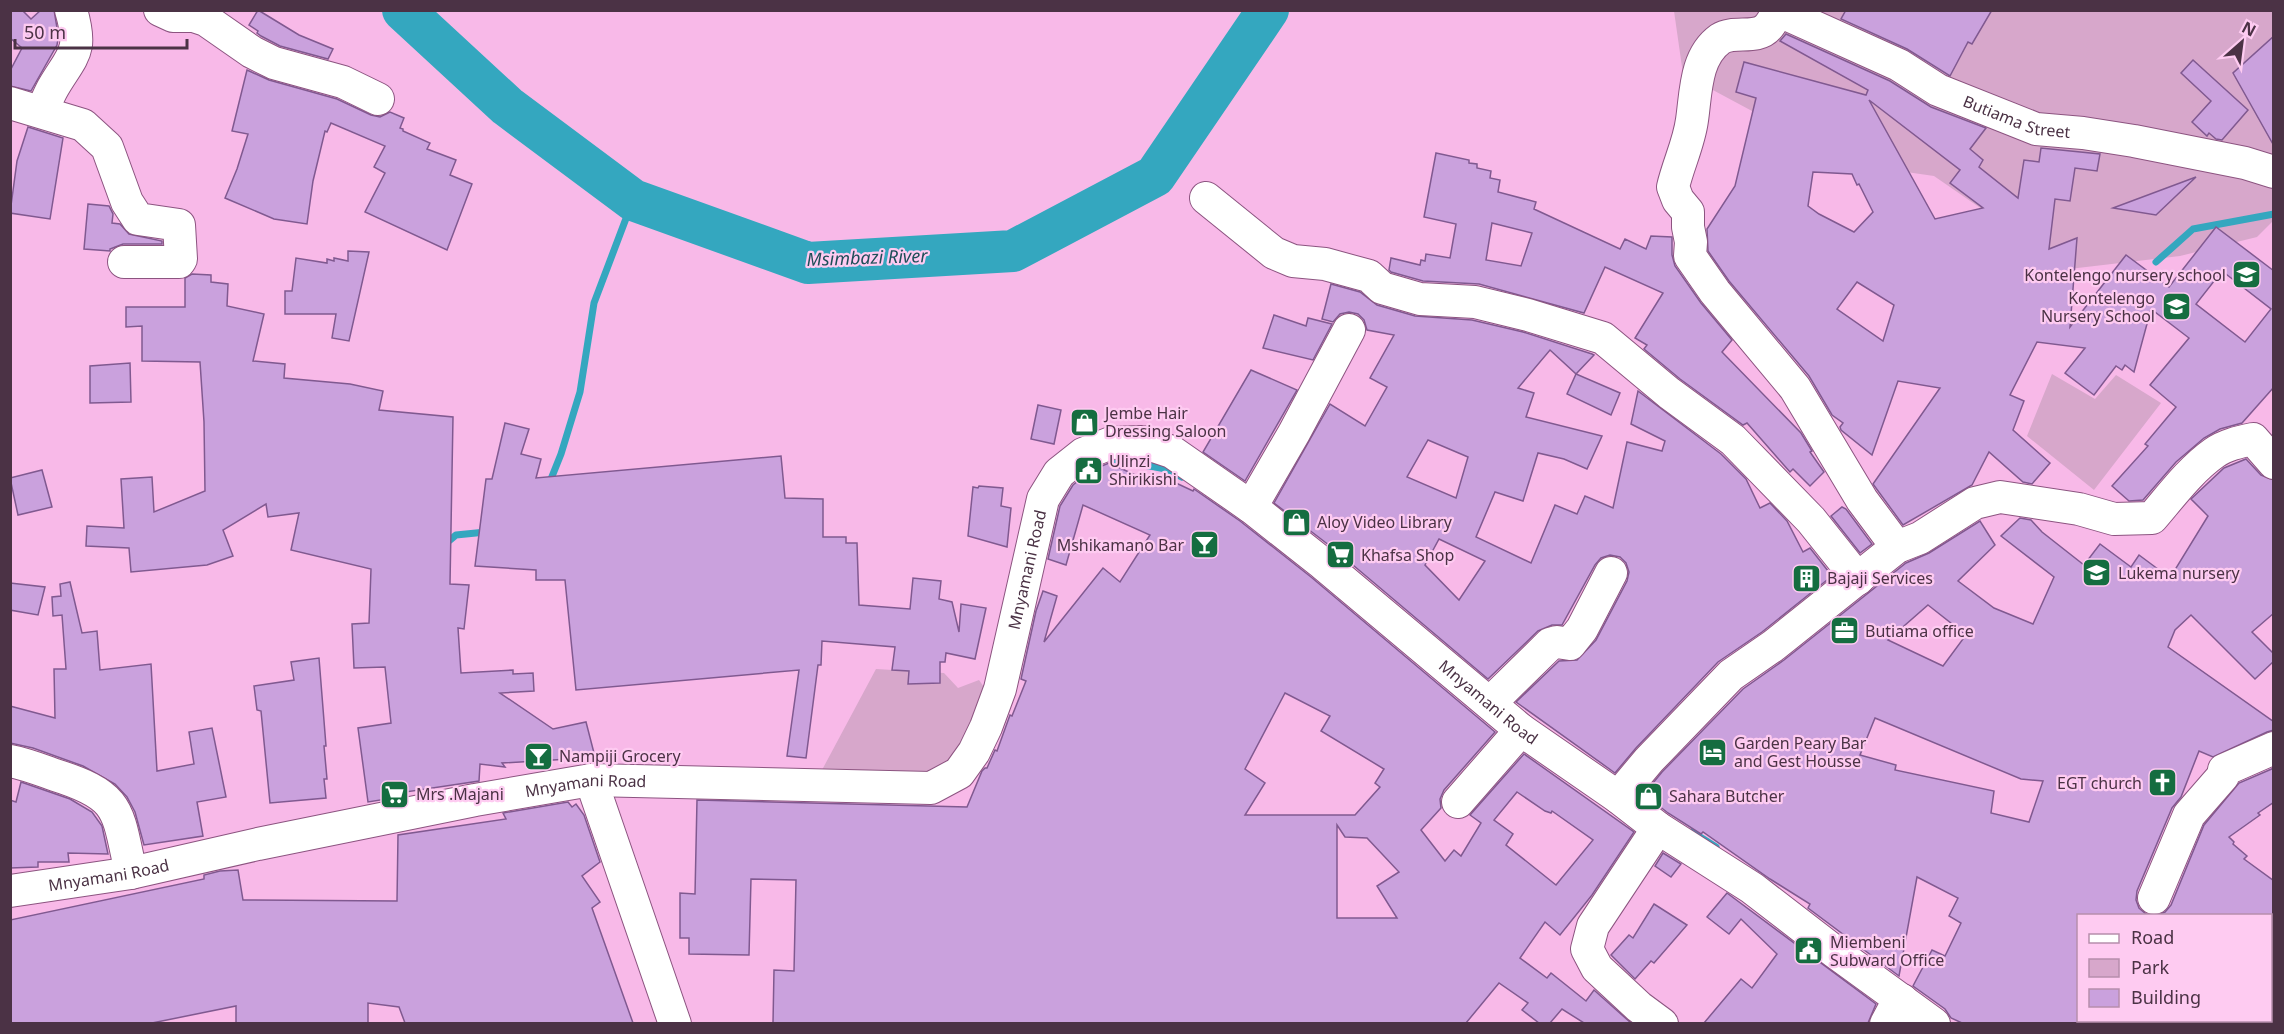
<svg xmlns="http://www.w3.org/2000/svg" width="2284" height="1034" viewBox="0 0 2284 1034" font-family="'Noto Sans',sans-serif">
  <style>
    .green { fill: #d7a7cb }
    .lines { fill: none; stroke-linecap: round; stroke-linejoin: round }
    .stream { stroke: #34a7bf; stroke-width: 7 }
    .river { stroke: #34a7bf; stroke-width: 42 }
    .building { fill: #caa1dd; stroke: #805990; stroke-width: 1.5; fill-rule: evenodd }
    .minor-casing { stroke: #8c5480; stroke-width: 34 }
    .minor { stroke: #fff; stroke-width: 32 }
    .labels { text-anchor: middle; dominant-baseline: central; stroke-width: 4.5; stroke-linejoin: round; paint-order: stroke }
    .street-label { font-size: 16px; fill: #4b3245; stroke: #fecbf1 }
    .poi-label { font-size: 16px; fill: #4b3245; stroke: #fecbf1; text-anchor: start }
    .water-label { font-size: 18px; font-style: italic; fill: #1e4e58; stroke: #fecbf1 }
  </style>
  <rect width="100%" height="100%" fill="#f8b9e8"/>
  <g class="green">
    <path d="M1674 11H2273V221L2257 237 2180 256 2069 269 1934 176 1851 164 1683 74Z"/>
    <path d="M2052 374 2095 399 2116 375 2161 403 2094 490 2027 436Z"/>
    <path d="M876 669 944 673 958 688 979 680 988 693 970 749 927 774 822 770Z"/>
  </g>
  <g class="lines">
    <g class="stream">
      <path d="M2156 262 2193 229 2274 214"/>
      <path d="M1106 458 1166 469 1182 477"/>
      <path d="M549 484 561 454 580 392 594 303 633 200"/>
      <path d="M444 545 456 535 486 532"/>
      <path d="M1692 832 1716 847"/>
    </g>
    <path class="river" d="M403 10 507 106 633 200 808 263 1013 251 1155 176 1268 10"/>
  </g>
  <g class="building">
    <path d="M10 10H22L31 19 41 10H54L58 34 55 37 58 39 57 45 31 91 10 86V71L22 48 10 38Z"/>
    <path d="M258 10 299 35 333 49 328 59 280 46 261 36 257 33 258 31 249 25Z"/>
    <path d="M1846 10H1992L1972 44 1968 42 1950 76 1907 49 1841 19Z"/>
    <path d="M1786 34 1890 81 1931 107 1986 128 1970 149 1983 160 1979 167 2018 198 2024 160 2039 162 2041 148 2100 154 2097 171 2075 168 2070 201 2055 199 2049 249 2077 238 2070 327 2126 255 2169 287 2216 227 2274 271V387L2242 423 2220 429 2204 438 2176 462 2143 500 2129 501 2112 486 2148 446 2145 444 2176 407 2150 385 2189 338 2151 309 2134 372 2125 365 2122 370 2116 366 2094 395 2065 373 2085 348 2037 342 2010 395 2024 401 2013 430 2050 463 2032 484 2023 482 1989 452 1972 485 1903 525 1873 484 1940 388 1898 381 1872 455 1841 430 1840 427 1843 423 1832 415 1809 376 1729 281 1708 251 1707 229 1735 186 1756 98 1736 92 1744 62 1866 95 1868 90 1780 41ZM1869 100 1960 170 1950 183 1983 208 1935 219ZM1813 172 1852 174 1857 185 1859 184 1873 212 1854 232 1819 214 1808 206ZM2222 271 2271 309 2245 342 2196 304ZM1857 282 1894 305 1883 341 1837 309Z"/>
    <path d="M2274 36V146L2233 73Z"/>
    <path d="M2193 60 2248 110 2222 140 2216 139 2209 133 2207 136 2192 122 2211 101 2181 73Z"/>
    <path d="M247 70 269 80 337 99 371 115 380 117 390 112 404 118 400 128 403 129V131L430 143 427 149 456 160 450 175 472 184 447 250 365 212 385 173 374 167 385 146 331 123 327 132 325 131 313 181 307 224 274 219 225 198 237 169 248 134 232 131Z"/>
    <path d="M28 127 63 138 50 219 10 213 17 161Z"/>
    <path d="M1436 153 1469 160V163L1477 164V168L1491 171 1490 178 1500 180 1498 192 1536 202 1534 209 1620 249 1625 239 1646 249 1651 236 1672 237V255L1675 266 1701 303 1732 340 1722 352 1801 433 1812 451 1810 452 1824 472 1810 486 1793 469 1790 472 1747 423 1743 425 1680 379 1644 349 1647 345 1635 338 1663 293 1605 267 1584 313 1479 284 1423 281 1391 272 1389 270 1391 258 1420 265 1421 260 1425 261 1426 254 1450 258 1456 224 1424 217ZM1492 223 1532 233 1521 266 1486 260Z"/>
    <path d="M2196 177 2156 215 2113 208Z"/>
    <path d="M88 204 109 206 113 214 112 223 120 224 129 234 162 241V244H123L110 249V251L84 249Z"/>
    <path d="M348 251 369 252 349 341 332 338 336 314H285V291H292L296 258 327 263V259L334 261V258L348 261Z"/>
    <path d="M192 274 211 275V282L228 284 227 306 264 314 253 361 285 364 284 378 350 384 383 391 379 410 453 417 450 584 469 585 464 629 458 628 461 673 513 670V674L533 673 534 691 500 693 553 729 586 722 594 753 569 759 502 763 505 767 480 764 479 781 405 792 406 796 368 802 358 728 391 723 385 667 354 668 352 624 369 623 371 569 291 550 299 513 268 517 266 504 223 530 233 556 207 565 131 572 129 548 86 546 87 526 124 528 121 479 152 477 154 512 205 491 204 422 200 362 142 361V326L126 327V307H185V278Z"/>
    <path d="M1331 284 1360 292 1377 305 1415 316 1472 320 1523 332 1592 354 1594 355 1576 374 1620 393 1611 415 1567 394 1576 374 1550 350 1518 388 1534 393 1526 417 1602 436 1587 469 1564 459 1538 453 1523 501 1495 492 1476 537 1531 563 1555 505 1577 514 1585 496 1613 508 1627 442 1662 451 1665 441 1631 424 1638 391 1721 454 1746 479 1760 508 1770 503 1787 521 1803 552 1810 548 1832 576 1762 632 1718 662 1636 748 1615 773 1516 702 1559 661 1577 660 1596 640 1627 581 1629 572 1626 563 1620 557 1610 555 1601 558 1595 565 1562 625H1552L1538 631 1488 679 1334 549 1274 503 1330 404 1365 426 1387 387 1370 378 1394 335 1367 330 1364 320 1358 314 1349 312 1340 314 1333 322 1322 319ZM1428 440 1468 457 1456 498 1407 477ZM1439 539 1485 561 1459 600 1425 565Z"/>
    <path d="M1274 315 1306 326 1308 318 1332 324 1313 360 1263 348Z"/>
    <path d="M130 363 131 402 90 403V366Z"/>
    <path d="M1251 370 1297 390 1245 481 1203 452Z"/>
    <path d="M1038 405 1061 410 1054 444 1031 439Z"/>
    <path d="M505 423 529 429 521 454 541 459 536 478 781 456 785 498 823 499V537H846V543H857L859 605 910 609 913 578 941 581 939 599 952 602 959 632 961 604 986 608 975 659 946 653 945 662H940V683L908 684 909 671 892 670 895 647 822 641 821 665H818L806 758 787 756 799 670 576 690 565 580H536V570L475 566 486 479H492Z"/>
    <path d="M2246 459 2261 475 2274 480V613L2252 632 2274 654V661L2255 679 2191 615 2175 630 2168 647 2274 722V730L2267 732 2213 757 2199 751 2181 797 2172 808 2137 891 2136 900 2139 908 2146 914 2153 915H2079V1023H1962L1951 1018 1945 1009 1913 986 1932 950 1945 956 1961 923 1949 916 1958 898 1917 877 1899 976 1808 908 1810 904 1770 879 1703 832 1701 834 1668 813 1644 794 1662 772 1743 689 1784 660 1906 563 1929 553 1980 521 1995 545 1958 581 1994 608 2033 624 2054 577 2001 536 2020 518 2031 520 2042 532 2084 565 2100 544 2131 567 2139 555 2170 578 2208 516 2191 499 2224 468ZM1928 605 1966 635 1943 666 1888 640ZM1875 718 2021 779 2043 781 2029 822 1991 813 1994 791 1895 770 1896 765 1860 755Z"/>
    <path d="M1109 463 1155 484 1159 475 1193 491 1194 489 1240 521 1311 577 1495 732 1444 790 1440 799 1441 808 1421 830 1445 861 1454 850 1461 856 1481 823 1470 815 1524 754 1634 832 1592 895 1560 935 1545 922 1520 958 1547 978 1551 973 1586 1001 1594 990 1631 1023H1584L1562 1009 1550 1023H1539L1522 1010 1528 1003 1499 983 1466 1023H773L774 970 794 971 796 880 751 879 749 955 689 954V938H680V893L695 894 697 800 967 807 982 771 985 768H987L995 750 997 751 1010 715 1012 716 1026 681 1021 679 1036 611 1043 591 1057 596 1044 642 1103 568 1120 582 1150 535 1083 505 1066 565 1048 559 1060 506 1073 485 1092 470ZM1285 693 1330 716 1321 731 1384 769 1375 783 1380 787 1355 815H1245L1265 783 1245 769ZM1517 792 1545 811 1551 813 1552 811 1593 840 1556 885 1506 845 1513 834 1494 820ZM1337 825 1345 837 1367 838 1399 872 1377 886 1397 918H1337Z"/>
    <path d="M42 470 52 507 18 515 10 478Z"/>
    <path d="M979 486 1003 488 1001 506 1011 508 1007 547 968 536 973 487 978 488Z"/>
    <path d="M1842 507 1846 509 1872 544 1860 553 1831 516Z"/>
    <path d="M70 582 82 633 97 631 100 670 151 664 157 771 194 764 189 732 212 728 226 797 197 802 203 836 144 845 135 812 127 797 115 784 83 766 33 748 10 743V706L55 718 54 669H66L62 615 53 616 52 597 61 596 60 584Z"/>
    <path d="M10 583 45 587 38 615 10 610Z"/>
    <path d="M319 658 326 746H324L327 779H324L326 798 270 803 261 711 257 710 254 686 294 680 291 662Z"/>
    <path d="M2274 768V802L2258 813 2260 815 2229 837 2234 842 2233 844 2247 856 2244 859 2274 881V915H2157L2165 912 2171 905 2204 825 2239 783Z"/>
    <path d="M21 782 70 799 92 812 102 826 108 854 68 853 69 862H38V867L10 868V800L16 802Z"/>
    <path d="M568 802 572 807 576 804 584 815 600 862 582 876 600 902 592 908 633 1023H405L399 1007 368 1003V1023H236V1006L152 1023H10V920L204 879V875L220 871 238 870 243 900 397 901 398 835 506 819 503 813Z"/>
    <path d="M1663 853 1681 864 1671 877 1655 866Z"/>
    <path d="M1727 893 1876 1004 1868 1023H1704L1741 979 1752 988 1777 954 1741 919 1729 934 1707 917Z"/>
    <path d="M1654 904 1687 925 1654 963 1651 961 1635 979 1611 955 1629 935 1633 938Z"/>
  </g>
  <g class="lines">
    <defs>
      <g id="minor">
        <path d="M160 10 173 16H194L206 20 252 52 274 63 343 82 378 99"/>
        <path id="s1" d="M1777 10 1899 65 1938 90 2036 129 2083 133 2134 141 2245 163 2274 172"/>
        <path d="M1778 11C1775 16 1772 23 1768 27 1757 40 1734 30 1720 39 1695 57 1696 93 1692 120 1689 143 1678 165 1673 187L1678 200 1688 212V227L1691 242 1690 256 1715 292 1795 388 1862 500 1897 547"/>
        <path d="M10 103 83 125 107 147 127 202 138 219 179 225 181 259 179 262H124"/>
        <path d="M41 111C46 104 49 94 54 86 74 53 83 51 71 10"/>
        <path d="M1206 198 1274 253 1293 261 1325 264 1369 276 1382 288 1420 299 1475 302 1528 315 1603 338 1669 393 1733 440 1811 520 1858 579"/>
        <path d="M1251 507 1294 433 1349 330"/>
        <path d="M1490 703 1550 644 1557 642 1570 644 1582 629 1611 573"/>
        <path d="M10 761C26 764 41 770 55 775 122 796 117 810 131 873"/>
        <path d="M591 780 675 1024"/>
        <path d="M1618 797 1649 760 1731 675 1773 646 1897 547 1920 538 1975 503 2000 497 2079 509 2114 519 2152 518C2171 496 2190 470 2214 453 2225 445 2239 442 2253 439L2274 463"/>
        <path d="M1458 802 1521 730"/>
        <path d="M1658 828 1593 926 1587 949 1597 968 1639 1007 1662 1024"/>
        <path id="s2" d="M10 891 131 873 258 844 475 800 591 780 931 788 959 773 974 752 986 727 1000 689 1043 499 1059 473 1083 454 1111 443 1142 442 1172 452 1251 507 1322 563 1521 730 1618 797 1658 828 1752 888 1835 952 1934 1024"/>
        <path d="M2154 898 2189 815 2223 776 2224 770 2274 748"/>
        <path d="M1886 1024 1895 1007 1902 1000"/>
      </g>
    </defs>
    <use href="#minor" class="minor-casing"/>
    <use href="#minor" class="minor"/>
  </g>
  <defs>
    <symbol id="school-square" viewBox="-11 -11 22 22"><rect x="-9" y="-9" width="18" height="18" rx="4" fill="#156d40" stroke="#fecbf1"/><path d="M0-5L7-2L0 1L-7-2ZM-4 1L0 2.5L4 1V4Q0 6-4 4Z" fill="#fff"/></symbol>
    <symbol id="shop-square" viewBox="-11 -11 22 22"><rect x="-9" y="-9" width="18" height="18" rx="4" fill="#156d40" stroke="#fecbf1"/><path d="M-5-2.5h2.3a2.7 3.5 0 0 1 5.4 0H5L5.5 6h-11ZM-1.5-2.5h3a1.5 2.3 0 0 0-3 0Z" fill="#fff"/></symbol>
    <symbol id="civic-square" viewBox="-11 -11 22 22"><rect x="-9" y="-9" width="18" height="18" rx="4" fill="#156d40" stroke="#fecbf1"/><path d="M-.6-6.5H3V-4.5H.6V-3L4-1V1h2V6H-6V1h2V-1L-.6-3ZM-1.2 2.5V6h2.4V2.5Z" fill="#fff"/></symbol>
    <symbol id="bar-square" viewBox="-11 -11 22 22"><rect x="-9" y="-9" width="18" height="18" rx="4" fill="#156d40" stroke="#fecbf1"/><path d="M-6-5H6L.8 .8V4.5H3.5V6h-7V4.5H-.8V.8Z" fill="#fff"/></symbol>
    <symbol id="supermarket-square" viewBox="-11 -11 22 22"><rect x="-9" y="-9" width="18" height="18" rx="4" fill="#156d40" stroke="#fecbf1"/><path d="M-6-5.5h2.5l.6 2H6L4.5 2H-2.5L-4.4-4H-6ZM-1.5 3.2a1.3 1.3 0 1 0 .1 0ZM3 3.2a1.3 1.3 0 1 0 .1 0Z" fill="#fff"/></symbol>
    <symbol id="building-square" viewBox="-11 -11 22 22"><rect x="-9" y="-9" width="18" height="18" rx="4" fill="#156d40" stroke="#fecbf1"/><path d="M-4-6H4V6H1V3H-1V6H-4ZM-2.5-4.3h1.7v1.8h-1.7ZM.8-4.3h1.7v1.8H.8ZM-2.5-1h1.7V.8h-1.7ZM.8-1h1.7V.8H.8Z" fill="#fff"/></symbol>
    <symbol id="office-square" viewBox="-11 -11 22 22"><rect x="-9" y="-9" width="18" height="18" rx="4" fill="#156d40" stroke="#fecbf1"/><path d="M-6-3h4V-5.5h4V-3h4V5H-6ZM-1-4.5V-3h2v-1.5ZM-6 0V1H6V0Z" fill="#fff"/></symbol>
    <symbol id="hotel-square" viewBox="-11 -11 22 22"><rect x="-9" y="-9" width="18" height="18" rx="4" fill="#156d40" stroke="#fecbf1"/><path d="M-6-4.5h1.5V1H6V5H4.5V3h-9V5H-6ZM-4 0a1.8 1.8 0 1 1 3.6 0ZM.5 0V-2.5h3Q6-2.5 6 0Z" fill="#fff"/></symbol>
    <symbol id="church-square" viewBox="-11 -11 22 22"><rect x="-9" y="-9" width="18" height="18" rx="4" fill="#156d40" stroke="#fecbf1"/><path d="M-1.2-6h2.4v3.5h3.3v2.4h-3.3V6h-2.4V-.1h-3.3v-2.4h3.3Z" fill="#fff"/></symbol>
  </defs>
  <g fill-rule="evenodd">
    <use href="#school-square" x="2230" y="258" width="33" height="33"/>
    <use href="#school-square" x="2160" y="290" width="33" height="33"/>
    <use href="#shop-square" x="1068" y="406" width="33" height="33"/>
    <use href="#civic-square" x="1072" y="454" width="33" height="33"/>
    <use href="#shop-square" x="1280" y="506" width="33" height="33"/>
    <use href="#bar-square" x="1188" y="528" width="33" height="33"/>
    <use href="#supermarket-square" x="1324" y="538" width="33" height="33"/>
    <use href="#school-square" x="2080" y="556" width="33" height="33"/>
    <use href="#building-square" x="1790" y="562" width="33" height="33"/>
    <use href="#office-square" x="1828" y="614" width="33" height="33"/>
    <use href="#hotel-square" x="1696" y="736" width="33" height="33"/>
    <use href="#bar-square" x="522" y="740" width="33" height="33"/>
    <use href="#church-square" x="2146" y="766" width="33" height="33"/>
    <use href="#supermarket-square" x="378" y="778" width="33" height="33"/>
    <use href="#shop-square" x="1632" y="780" width="33" height="33"/>
    <use href="#civic-square" x="1792" y="934" width="33" height="33"/>
  </g>
  <g class="labels">
    <g class="street-label">
      <text stroke="none"><textPath href="#s1" startOffset="264">Butiama Street</textPath></text>
      <text stroke="none"><textPath href="#s2" startOffset="1180">Mnyamani Road</textPath></text>
      <text stroke="none"><textPath href="#s2" startOffset="1810">Mnyamani Road</textPath></text>
      <text stroke="none"><textPath href="#s2" startOffset="586">Mnyamani Road</textPath></text>
      <text stroke="none"><textPath href="#s2" startOffset="100">Mnyamani Road</textPath></text>
    </g>
    <g class="poi-label">
      <text x="2226" y="275" text-anchor="end">Kontelengo nursery school</text>
      <text x="2155" y="298" text-anchor="end">Kontelengo<tspan x="2155" dy="18">Nursery School</tspan></text>
      <text x="1105" y="413">Jembe Hair<tspan x="1105" dy="18">Dressing Saloon</tspan></text>
      <text x="1109" y="461">Ulinzi<tspan x="1109" dy="18">Shirikishi</tspan></text>
      <text x="1317" y="522">Aloy Video Library</text>
      <text x="1184" y="545" text-anchor="end">Mshikamano Bar</text>
      <text x="1361" y="555">Khafsa Shop</text>
      <text x="2118" y="573">Lukema nursery</text>
      <text x="1827" y="578">Bajaji Services</text>
      <text x="1865" y="631">Butiama office</text>
      <text x="1734" y="743">Garden Peary Bar<tspan x="1734" dy="18">and Gest Housse</tspan></text>
      <text x="559" y="756">Nampiji Grocery</text>
      <text x="2142" y="783" text-anchor="end">EGT church</text>
      <text x="416" y="794">Mrs .Majani</text>
      <text x="1669" y="796">Sahara Butcher</text>
      <text x="1830" y="942">Miembeni<tspan x="1830" dy="18">Subward Office</tspan></text>
    </g>
    <g class="water-label">
      <text transform="translate(867 257) rotate(-2)">Msimbazi River</text>
    </g>
  </g>
  <rect width="2284" height="1034" fill="none" stroke="#4b3245" stroke-width="24"/>
  <rect x="2077" y="914" width="195" height="108" fill="#fecbf1" stroke="#b68eac" stroke-width="1.5"/>
  <rect x="2089" y="934" width="30" height="9" fill="#ffffff" stroke="#b68eac" stroke-width="1.5"/>
  <text x="2131" y="944" font-size="18" fill="#4b3245">Road</text>
  <rect x="2089" y="959" width="30" height="18" fill="#d7a7cb" stroke="#b68eac" stroke-width="1.5"/>
  <text x="2131" y="974" font-size="18" fill="#4b3245">Park</text>
  <rect x="2089" y="989" width="30" height="18" fill="#caa1dd" stroke="#b68eac" stroke-width="1.5"/>
  <text x="2131" y="1004" font-size="18" fill="#4b3245">Building</text>
  <g transform="translate(2242 42) rotate(28)" stroke="#fecbf1" stroke-width="4.5" paint-order="stroke">
  <path d="M0-4.5L10 22L0 15L-10 22Z" fill="#4b3245"/>
  <text y="-9" font-size="16" font-weight="bold" text-anchor="middle" fill="#4b3245">N</text>
  </g>
  <path d="M15 39v9h172v-9" fill="none" stroke="#4b3245" stroke-width="3"/>
  <text x="24" y="39" font-size="18" fill="#4b3245" stroke="#fecbf1" stroke-width="4.5" paint-order="stroke">50 m</text>
</svg>
